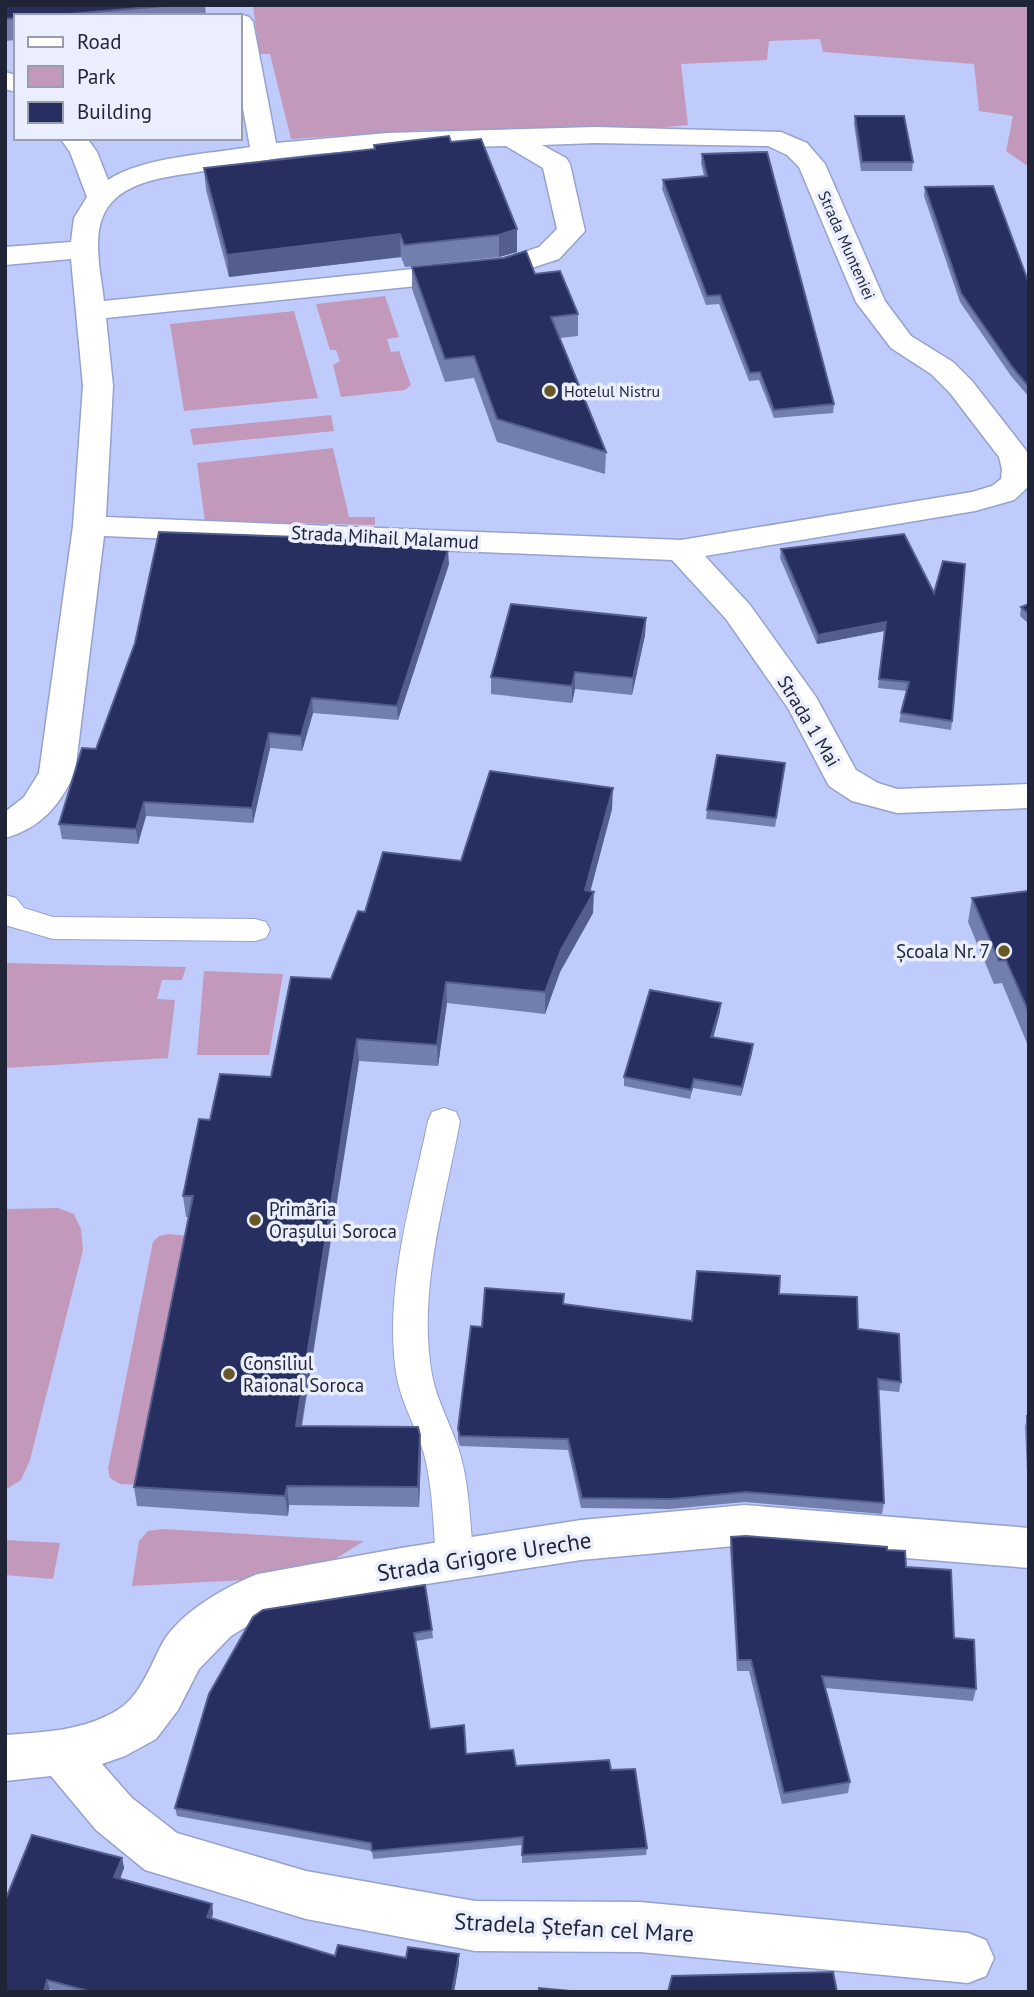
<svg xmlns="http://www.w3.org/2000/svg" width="1034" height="1997" viewBox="0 0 1034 1997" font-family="'PT Sans',sans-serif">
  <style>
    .green { fill: #c299ba }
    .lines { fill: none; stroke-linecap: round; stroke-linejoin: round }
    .service-casing { stroke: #95a1cf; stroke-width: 2 }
    .minor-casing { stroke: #95a1cf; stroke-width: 3 }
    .service { fill: #fff; fill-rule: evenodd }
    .minor { fill: #fff; fill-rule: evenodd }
    .wall { fill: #727ead }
    .shaded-wall { fill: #545e8e }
    .building { fill: #262f5f; stroke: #545e8e; stroke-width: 2 }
    .poi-dot { fill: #675825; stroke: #eaeefd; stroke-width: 2.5 }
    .labels { text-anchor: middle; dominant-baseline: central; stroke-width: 7; stroke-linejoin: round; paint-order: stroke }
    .far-street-label { font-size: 16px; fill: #1f2436; stroke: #eaeefd }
    .far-poi-label { font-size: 16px; fill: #1f2436; stroke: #eaeefd; text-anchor: start }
    .street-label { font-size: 19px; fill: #1f2436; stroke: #eaeefd }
    .poi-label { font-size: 19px; fill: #1f2436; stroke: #eaeefd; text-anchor: start }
    .near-street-label { font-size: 23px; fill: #1f2436; stroke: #eaeefd }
  </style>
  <rect width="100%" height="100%" fill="#bfccfb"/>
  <g class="green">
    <path d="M253 5H1029V167L1006 151 1013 116 979 111 974 64 823 52 820 39 769 41 767 60 681 64 688 125 635 130H427L291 139 270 54H259Z"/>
    <path d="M385 296 399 337 387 339 391 352 399 351 411 385 405 390 341 397 333 365 340 361 336 350H330L316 304Z"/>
    <path d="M294 311 318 398 184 411 170 324Z"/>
    <path d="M331 415 334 431 193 445 190 429Z"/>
    <path d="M333 448 349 517H375V525L205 521 197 463Z"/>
    <path d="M5 963 186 967 182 980H162L157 999 175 1000 168 1058 5 1068Z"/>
    <path d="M204 971 283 974 269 1055H197Z"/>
    <path d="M58 1208 74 1214 81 1229 83 1250 30 1460 21 1480 5 1490V1209Z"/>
    <path d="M168 1234 192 1236 142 1485 120 1484 110 1478 108 1469 153 1242 159 1236Z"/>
    <path d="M163 1529 364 1541 332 1561 245 1580 132 1586 139 1541 148 1531Z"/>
    <path d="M5 1540 60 1543 53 1579 5 1575Z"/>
  </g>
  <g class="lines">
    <defs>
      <g id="service">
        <path d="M5 895 16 898 24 908 53 917 255 919 266 922 270 930 266 938 255 941 53 939 5 925Z"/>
        <path d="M444 1108 456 1112 460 1121C445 1203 417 1291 432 1375 437 1401 451 1425 459 1450 467 1476 469 1503 471 1529 472 1545 475 1557 468 1571L455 1575 442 1571 436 1559C433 1524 433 1488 424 1454 416 1426 400 1401 396 1373 384 1289 411 1203 428 1121L432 1112Z"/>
      </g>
      <g id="minor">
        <path d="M240 14 249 17 253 22 276 143 387 133 595 127 781 132 807 143 825 164 885 301 911 336 953 362 972 381 1025 449 1029 455V486L1014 500 975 511 705 556 750 605 816 697 856 770 878 783 897 789 1029 784V808L897 813 852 801 829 786 788 708 726 619 672 560 104 536 75 773C59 806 41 828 5 838V812L24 797 39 773 73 526 83 386 71 259 5 265V247L71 242 74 218 87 197 70 152 60 138H87L97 152 108 180C142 157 209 154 250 147L240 92V16H235ZM595 143 768 146 787 155 799 167 856 302 891 348 931 374 950 393 999 457 1002 469 1001 479 992 486 972 492 681 540 106 517 113 386 106 318 504 277 559 259 585 231 570 164 566 158 542 145ZM506 146 543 168 557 229 539 247 500 260 104 301C101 272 89 228 111 203 134 177 179 176 210 170 236 166 262 160 289 157 361 148 433 148 506 146Z"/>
        <path d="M5 72 16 75V92L5 89Z"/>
        <path d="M745 1505 1029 1528V1568L745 1545 581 1560 401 1588 267 1614 231 1636 199 1669 178 1710 156 1739 125 1756 102 1764 132 1798 177 1833 306 1871 475 1901 640 1902 968 1933 986 1940 994 1958 986 1976 968 1983 640 1952 475 1951 306 1919 145 1870 96 1830 51 1776 5 1781V1735C44 1732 85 1731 119 1709 141 1695 151 1664 163 1642 181 1612 226 1586 258 1574L401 1548 581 1520Z"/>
      </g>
    </defs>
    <use href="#service" class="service-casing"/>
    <use href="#minor" class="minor-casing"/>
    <use href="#service" class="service"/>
    <use href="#minor" class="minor"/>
  </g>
  <g class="wall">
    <path d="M5 5H205L206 16H16V40L5 41Z"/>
    <path d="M855 116 913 162 912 171H861L854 124Z"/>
    <path d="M451 142 517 252 499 257 405 267 401 257 229 277 206 190 204 168 374 149V145Z"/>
    <path d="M702 154 834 404 833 413 774 418 759 380 749 381 719 304 706 305 662 189 663 180 704 176 701 163Z"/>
    <path d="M925 187 1029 284V397L1011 376 960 302 924 196Z"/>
    <path d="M412 267 535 274 578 314V336L560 338 606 452 605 474 497 442 474 378 445 382 412 289Z"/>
    <path d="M904 534 952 721 951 730 899 722 901 713 907 691 878 688 884 631 817 644 780 558 781 549Z"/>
    <path d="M449 564 398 720 313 713 302 751 270 748 253 823 146 816 138 844 62 839 59 824 96 749Z"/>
    <path d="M1029 604V624L1020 616 1021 607Z"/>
    <path d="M646 618 645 635 632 695 575 689 572 703 491 694V677Z"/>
    <path d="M784 772 775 827 706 819 707 810Z"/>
    <path d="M612 809 590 891 593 913 560 972 545 1014 447 1003 438 1066 359 1061 302 1426 420 1435 421 1455 419 1507 289 1505 288 1516 137 1506 134 1487 189 1217H186L183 1196 210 1120 271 1077 331 979 365 912 461 861Z"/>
    <path d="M1029 891V1048L1002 983 994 984 968 922 972 898Z"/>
    <path d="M720 1012 713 1037 753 1044 752 1053 741 1096 693 1088 690 1099 624 1086V1077Z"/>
    <path d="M779 1294 858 1329 901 1382 899 1392 878 1390 884 1503 882 1514 745 1502 670 1509 581 1508 568 1450 460 1446 458 1440V1429L482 1327 563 1304 692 1321Z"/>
    <path d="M1027 1416H1029V1518L1025 1427Z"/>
    <path d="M731 1537 887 1550 906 1567 954 1638 976 1689 973 1701 825 1688 850 1782 848 1793 782 1804 749 1671H737L730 1549Z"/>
    <path d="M253 1617 432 1630 433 1638 416 1641 430 1729 466 1754 516 1766 611 1770 647 1848 646 1855 522 1863V1845L373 1859 372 1851 177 1816 175 1808Z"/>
    <path d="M122 1858 124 1868 120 1879 212 1904 213 1913 212 1918 335 1956 406 1958 459 1954V1963L454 1992H59L50 1989 5 1992Z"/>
  </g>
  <g class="shaded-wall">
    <path d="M517 229V252L499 257V235Z"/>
    <path d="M400 234 401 257 229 277 227 255Z"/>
    <path d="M448 550 449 564 398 720 397 706Z"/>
    <path d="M646 618 645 635 632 695 633 678Z"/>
    <path d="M886 622 884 631 817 644 818 635Z"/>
    <path d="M575 672V689L572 703V686Z"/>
    <path d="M312 698 313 713 302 751 301 736Z"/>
    <path d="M269 733 270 748 253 823 252 808Z"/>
    <path d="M613 788 612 809 587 904 594 892 593 913 560 972 545 1014V992L585 890Z"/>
    <path d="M144 802 146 816 138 844 136 829Z"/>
    <path d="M446 982 447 1003 438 1066 437 1045Z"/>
    <path d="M721 1003 720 1012 711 1046V1037Z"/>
    <path d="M357 1039 359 1061 298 1446 296 1426Z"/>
    <path d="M753 1044 752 1053 741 1096 742 1087Z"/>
    <path d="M420 1435 421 1455 419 1507 418 1487Z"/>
    <path d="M287 1486 289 1505 288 1516 285 1496Z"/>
    <path d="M122 1858 124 1868 117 1887 114 1877Z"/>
    <path d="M212 1904 213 1913 209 1926 207 1917Z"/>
    <path d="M459 1954V1963L454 1992H452Z"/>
    <path d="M47 1980 50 1989 49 1992H44Z"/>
  </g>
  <g class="building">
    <path d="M5 5H175L46 16H16V18L5 19Z"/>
    <path d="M855 116H904L913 162H862Z"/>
    <path d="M449 136 451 142 481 139 517 229 499 235 404 245 400 234 227 255 204 168 375 149 374 145Z"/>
    <path d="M767 152 834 404 774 410 760 372 750 373 720 295 707 296 663 180 707 176 702 154Z"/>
    <path d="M993 186 1029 284V387L1013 368 961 293 925 187Z"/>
    <path d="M526 251 535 274 560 271 578 314 551 317 606 452 497 419 474 356 445 359 412 267 504 258Z"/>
    <path d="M159 532 327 538 448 550 397 706 312 698 301 736 269 733 252 808 144 802 136 829 59 824 82 748 96 749 135 643Z"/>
    <path d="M904 534 934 593 943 561 965 564 952 721 901 713 909 682 879 679 886 622 818 635 781 549Z"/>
    <path d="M511 604 646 618 633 678 575 672 572 686 491 677Z"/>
    <path d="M1029 604V614L1021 607Z"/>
    <path d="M717 755 785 763 776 818 707 810Z"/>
    <path d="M490 771 613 788 585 890 594 892 561 950 545 992 446 982 437 1045 357 1039 296 1426 418 1427 420 1435 418 1487 287 1486 285 1496 134 1487 193 1196H183L199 1119 210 1120 220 1074 271 1077 291 977 331 979 358 911 365 912 383 852 461 861Z"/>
    <path d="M1029 891V1013L1006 960 999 961 972 898Z"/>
    <path d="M650 990 721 1003 711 1037 753 1044 742 1087 694 1079 691 1090 624 1077Z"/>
    <path d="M697 1271 780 1276 779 1294 857 1297 858 1329 899 1334 901 1382 878 1379 884 1503 746 1492 671 1499 582 1498 568 1439 460 1436 458 1429 471 1326 482 1327 485 1288 564 1294 563 1304 692 1321Z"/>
    <path d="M1027 1416H1029V1446Z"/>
    <path d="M746 1536 887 1547V1550L905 1551 906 1567 951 1570 954 1638 974 1640 976 1689 822 1676 850 1782 784 1793 751 1660H738L731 1537Z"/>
    <path d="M425 1585 432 1630 414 1633 430 1729 464 1725 466 1754 513 1750 516 1766 609 1760 611 1770 635 1769 647 1848 522 1855 523 1837 372 1851 371 1843 175 1808 209 1694 253 1617 263 1610Z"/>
    <path d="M32 1835 122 1858 114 1877 212 1904 207 1917 335 1956 338 1945 406 1958 408 1947 459 1954 452 1992H92L47 1980 44 1992H5V1901Z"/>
    <path d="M833 1972 837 1992H668L672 1976Z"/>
    <path d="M539 1988 581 1992H539Z"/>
  </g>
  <g class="poi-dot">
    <circle cx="550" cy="391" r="7"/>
    <circle cx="1004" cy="951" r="7"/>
    <circle cx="255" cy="1220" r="7"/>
    <circle cx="229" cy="1374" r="7"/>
  </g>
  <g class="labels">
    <g class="far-street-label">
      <text transform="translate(847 245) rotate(66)">Strada Munteniei</text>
    </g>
    <g class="far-poi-label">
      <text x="564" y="391">Hotelul Nistru</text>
    </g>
    <g class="street-label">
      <text transform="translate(385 537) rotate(3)">Strada Mihail Malamud</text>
      <text transform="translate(809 721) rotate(59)">Strada 1 Mai</text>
    </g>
    <g class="poi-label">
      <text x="990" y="951" text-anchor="end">Școala Nr. 7</text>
      <text x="269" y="1209">Primăria<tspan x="269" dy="22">Orașului Soroca</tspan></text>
      <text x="243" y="1363">Consiliul<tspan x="243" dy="22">Raional Soroca</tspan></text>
    </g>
    <g class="near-street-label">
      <text transform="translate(484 1556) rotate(-9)">Strada Grigore Ureche</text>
      <text transform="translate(574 1927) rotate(3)">Stradela Ștefan cel Mare</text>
    </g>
  </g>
  <rect width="1034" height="1997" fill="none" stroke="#1f2436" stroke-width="14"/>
  <rect x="14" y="14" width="228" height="126" fill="#eaeefd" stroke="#999dad" stroke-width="2"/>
  <rect x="28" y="37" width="35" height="10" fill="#ffffff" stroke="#999dad" stroke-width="2"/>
  <text x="77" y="49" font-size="21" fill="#1f2436">Road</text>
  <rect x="28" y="66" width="35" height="21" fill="#c299ba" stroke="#999dad" stroke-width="2"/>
  <text x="77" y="84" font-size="21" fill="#1f2436">Park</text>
  <rect x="28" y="102" width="35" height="21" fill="#262f5f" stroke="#999dad" stroke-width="2"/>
  <text x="77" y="119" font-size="21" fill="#1f2436">Building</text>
</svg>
